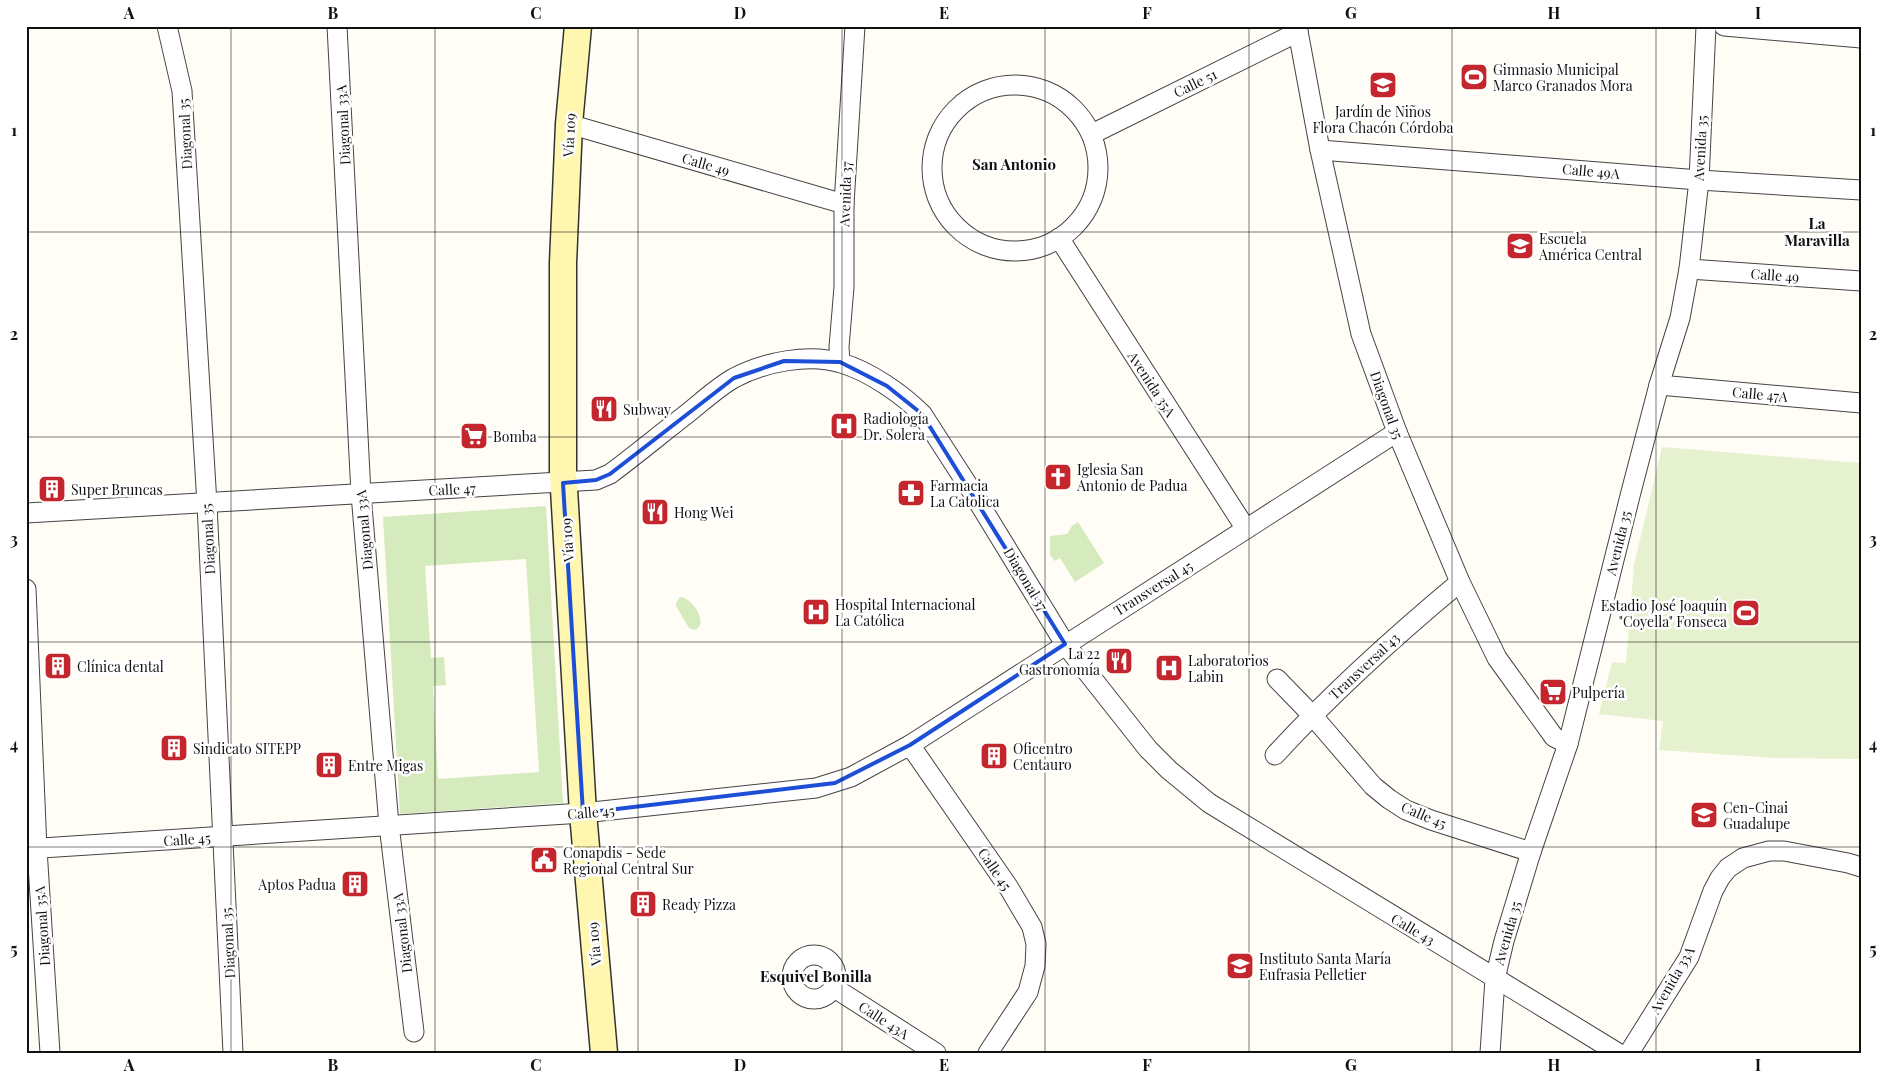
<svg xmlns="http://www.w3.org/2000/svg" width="1887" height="1079" viewBox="0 0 1887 1079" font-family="'Playfair Display',serif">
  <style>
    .green { fill: #d5ebbd; fill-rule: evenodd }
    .pitch { fill: #e6f2cf }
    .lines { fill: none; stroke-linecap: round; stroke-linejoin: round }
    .street-casing { stroke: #444; stroke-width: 21 }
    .secondary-casing { stroke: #333; stroke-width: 29 }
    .street { stroke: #fff; stroke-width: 19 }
    .secondary { stroke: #fff6b0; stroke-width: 26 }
    .marked { fill: none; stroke: #1d4ed8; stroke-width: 4; stroke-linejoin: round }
    .grid { fill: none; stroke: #111; stroke-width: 1; stroke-opacity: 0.55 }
    .labels { text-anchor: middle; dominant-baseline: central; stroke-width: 5; stroke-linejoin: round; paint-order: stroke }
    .poi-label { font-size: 14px; fill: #111; stroke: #fff; text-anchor: start }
    .street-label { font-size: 14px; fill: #111; stroke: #fff }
    .neighbourhood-label { font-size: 15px; font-weight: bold; fill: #111; stroke: #fff }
    .neatline { fill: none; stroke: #111; stroke-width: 2 }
    .grid-label { font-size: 16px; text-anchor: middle; font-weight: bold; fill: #111 }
  </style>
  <rect width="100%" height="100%" fill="#fffdf5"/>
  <g class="green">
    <path d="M546 506 563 803 400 814 383 517ZM526 559 539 772 438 779 433 686 446 685 444 657 431 658 425 566Z"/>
    <path d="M1078 522 1104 563 1075 582 1060 558 1055 561 1050 555V536L1067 534 1072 526Z"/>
    <path d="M680 597C691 596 711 625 694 630L689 628 676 606V603Z"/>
  </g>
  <path class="pitch" d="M1662 447 1861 463V759L1774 758 1659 750 1663 721 1599 714 1612 662 1626 663 1634 565Z"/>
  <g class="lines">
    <defs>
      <g id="street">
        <path d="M167 26 182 91 207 504 233 1053"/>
        <path d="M337 26 361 494 389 825 414 1032"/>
        <path d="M1297 26 1320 150 1361 334 1397 432 1460 582 1497 658 1554 737 1568 744"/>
        <path d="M1724 26 1861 38"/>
        <circle cx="1015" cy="168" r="83"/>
        <path d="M569 124 844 204"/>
        <path d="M1092 134 1298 32"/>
        <path d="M1320 150 1699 180 1861 190"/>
        <path d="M1059 238 1246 529"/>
        <path d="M1689 269 1861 281"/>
        <path d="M840 362 839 347 844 287V204L855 26"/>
        <path d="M1659 385 1861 403"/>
        <path d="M26 513 596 480 610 474C637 454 662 433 688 413 703 401 718 387 734 378 764 362 809 353 841 363 869 371 902 394 922 414L971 490 1065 644 1148 749 1169 770 1209 803 1618 1053"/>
        <path d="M26 589 37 849 50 1053"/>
        <path d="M1277 679 1312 715 1373 786 1389 799 1406 810 1431 820 1531 852"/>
        <path d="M910 745 1397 432"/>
        <path d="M1275 755C1332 693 1395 636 1460 582"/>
        <path d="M26 849 583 813 816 788 851 777 910 745 1009 888 1032 927 1036 944 1035 966 1028 992 988 1053"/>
        <circle cx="814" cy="977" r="22"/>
        <path d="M833 987 936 1053"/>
        <path d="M1490 1053 1495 979 1504 941 1531 852 1568 744 1631 492 1659 385 1680 318 1689 269 1699 180 1706 26"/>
        <path d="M1629 1053 1689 957 1713 891 1720 878 1728 868 1743 858 1769 851H1784L1848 863 1861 867"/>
      </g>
      <path id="secondary" d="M578 26 569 124 563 263V472L583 813 604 1053"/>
    </defs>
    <use href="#street" class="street-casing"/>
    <use href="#secondary" class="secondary-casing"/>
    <use href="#street" class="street"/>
    <use href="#secondary" class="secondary"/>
  </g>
  <path class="marked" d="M784 361 840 362 887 386 922 414 1065 644 910 745 835 783 583 813 563 483 596 480 610 474 734 378Z"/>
  <path class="grid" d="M231 26V1053M435 26V1053M638 26V1053M842 26V1053M1045 26V1053M1249 26V1053M1452 26V1053M1656 26V1053M26 232H1861M26 437H1861M26 642H1861M26 847H1861"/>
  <defs>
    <symbol id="stadium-square" viewBox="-11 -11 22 22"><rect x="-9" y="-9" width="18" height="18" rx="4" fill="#c4262e" stroke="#fff"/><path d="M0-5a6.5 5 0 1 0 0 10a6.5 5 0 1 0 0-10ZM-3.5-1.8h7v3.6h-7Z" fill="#fff"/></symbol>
    <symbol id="school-square" viewBox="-11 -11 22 22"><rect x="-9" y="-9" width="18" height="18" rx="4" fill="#c4262e" stroke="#fff"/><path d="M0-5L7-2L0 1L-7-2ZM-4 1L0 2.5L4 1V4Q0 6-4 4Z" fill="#fff"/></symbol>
    <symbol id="restaurant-square" viewBox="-11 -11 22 22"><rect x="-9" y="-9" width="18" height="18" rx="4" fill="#c4262e" stroke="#fff"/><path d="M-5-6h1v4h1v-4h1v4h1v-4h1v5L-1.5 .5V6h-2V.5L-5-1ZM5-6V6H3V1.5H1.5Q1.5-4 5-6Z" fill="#fff"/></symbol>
    <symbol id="hospital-square" viewBox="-11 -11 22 22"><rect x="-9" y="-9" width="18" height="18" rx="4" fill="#c4262e" stroke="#fff"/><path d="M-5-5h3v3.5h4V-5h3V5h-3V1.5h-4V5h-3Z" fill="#fff"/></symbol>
    <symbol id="supermarket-square" viewBox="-11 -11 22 22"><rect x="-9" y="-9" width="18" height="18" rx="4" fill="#c4262e" stroke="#fff"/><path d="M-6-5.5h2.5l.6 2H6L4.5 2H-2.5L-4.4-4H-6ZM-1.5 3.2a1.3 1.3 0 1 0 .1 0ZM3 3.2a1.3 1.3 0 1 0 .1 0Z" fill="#fff"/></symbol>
    <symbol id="church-square" viewBox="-11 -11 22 22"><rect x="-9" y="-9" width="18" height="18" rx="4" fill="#c4262e" stroke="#fff"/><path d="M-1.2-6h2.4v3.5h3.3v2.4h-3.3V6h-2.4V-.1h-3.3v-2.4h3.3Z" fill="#fff"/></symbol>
    <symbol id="building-square" viewBox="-11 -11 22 22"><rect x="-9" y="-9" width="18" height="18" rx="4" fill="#c4262e" stroke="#fff"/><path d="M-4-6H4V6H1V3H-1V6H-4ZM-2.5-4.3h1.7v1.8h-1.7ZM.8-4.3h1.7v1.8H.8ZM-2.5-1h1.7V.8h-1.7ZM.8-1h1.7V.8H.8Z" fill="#fff"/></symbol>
    <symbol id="pharmacy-square" viewBox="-11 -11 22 22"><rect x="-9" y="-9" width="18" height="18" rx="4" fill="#c4262e" stroke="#fff"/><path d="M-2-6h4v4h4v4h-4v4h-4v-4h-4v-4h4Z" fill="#fff"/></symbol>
    <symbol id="civic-square" viewBox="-11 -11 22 22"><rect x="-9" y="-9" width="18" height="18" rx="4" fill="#c4262e" stroke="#fff"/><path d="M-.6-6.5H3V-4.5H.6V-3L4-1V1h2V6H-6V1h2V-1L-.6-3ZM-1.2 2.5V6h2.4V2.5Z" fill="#fff"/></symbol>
    <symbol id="university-square" viewBox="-11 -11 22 22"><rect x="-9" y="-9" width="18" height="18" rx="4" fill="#c4262e" stroke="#fff"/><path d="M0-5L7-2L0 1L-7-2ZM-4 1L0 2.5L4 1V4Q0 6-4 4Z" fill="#fff"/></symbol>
  </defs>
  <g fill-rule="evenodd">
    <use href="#stadium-square" x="1458" y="61" width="32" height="32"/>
    <use href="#school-square" x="1367" y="69" width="32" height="32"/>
    <use href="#school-square" x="1504" y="230" width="32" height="32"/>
    <use href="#restaurant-square" x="588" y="393" width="32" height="32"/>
    <use href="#hospital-square" x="828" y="410" width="32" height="32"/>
    <use href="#supermarket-square" x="458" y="420" width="32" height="32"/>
    <use href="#church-square" x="1042" y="461" width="32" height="32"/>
    <use href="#building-square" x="36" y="473" width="32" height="32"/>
    <use href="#pharmacy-square" x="895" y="477" width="32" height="32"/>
    <use href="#restaurant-square" x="639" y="496" width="32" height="32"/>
    <use href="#hospital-square" x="800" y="596" width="32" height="32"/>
    <use href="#stadium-square" x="1730" y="597" width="32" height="32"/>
    <use href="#restaurant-square" x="1103" y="645" width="32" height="32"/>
    <use href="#building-square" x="42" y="650" width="32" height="32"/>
    <use href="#hospital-square" x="1153" y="652" width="32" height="32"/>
    <use href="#supermarket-square" x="1537" y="676" width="32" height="32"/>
    <use href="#building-square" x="158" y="732" width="32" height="32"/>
    <use href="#building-square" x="978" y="740" width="32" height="32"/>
    <use href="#building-square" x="313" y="749" width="32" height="32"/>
    <use href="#school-square" x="1688" y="799" width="32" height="32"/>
    <use href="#civic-square" x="528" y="844" width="32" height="32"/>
    <use href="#building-square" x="339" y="868" width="32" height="32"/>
    <use href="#building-square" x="627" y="888" width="32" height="32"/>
    <use href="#university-square" x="1224" y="950" width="32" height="32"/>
  </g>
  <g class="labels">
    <g class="poi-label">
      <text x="1493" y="69">Gimnasio Municipal<tspan x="1493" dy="16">Marco Granados Mora</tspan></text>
      <text x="1383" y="111" text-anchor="middle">Jardín de Niños<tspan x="1383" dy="16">Flora Chacón Córdoba</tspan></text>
      <text x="1539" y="238">Escuela<tspan x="1539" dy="16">América Central</tspan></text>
      <text x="623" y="409">Subway</text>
      <text x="863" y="418">Radiología<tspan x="863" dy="16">Dr. Solera</tspan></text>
      <text x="493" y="436">Bomba</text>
      <text x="1077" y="469">Iglesia San<tspan x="1077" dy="16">Antonio de Padua</tspan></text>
      <text x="930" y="485">Farmacia<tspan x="930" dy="16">La Catolica</tspan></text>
      <text x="71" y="489">Super Bruncas</text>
      <text x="674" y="512">Hong Wei</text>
      <text x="835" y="604">Hospital Internacional<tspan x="835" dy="16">La Católica</tspan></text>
      <text x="1727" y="605" text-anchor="end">Estadio José Joaquín<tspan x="1727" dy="16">"Coyella" Fonseca</tspan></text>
      <text x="1100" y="653" text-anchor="end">La 22<tspan x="1100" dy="16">Gastronomía</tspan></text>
      <text x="1188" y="660">Laboratorios<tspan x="1188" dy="16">Labin</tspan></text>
      <text x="77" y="666">Clínica dental</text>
      <text x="1572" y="692">Pulpería</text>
      <text x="193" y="748">Sindicato SITEPP</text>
      <text x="1013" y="748">Oficentro<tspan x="1013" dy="16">Centauro</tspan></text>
      <text x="348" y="765">Entre Migas</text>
      <text x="1723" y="807">Cen-Cinai<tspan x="1723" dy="16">Guadalupe</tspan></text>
      <text x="563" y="852">Conapdis - Sede<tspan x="563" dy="16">Regional Central Sur</tspan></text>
      <text x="336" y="884" text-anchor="end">Aptos Padua</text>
      <text x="662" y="904">Ready Pizza</text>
      <text x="1259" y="958">Instituto Santa María<tspan x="1259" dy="16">Eufrasia Pelletier</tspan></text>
    </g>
    <g class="street-label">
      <text transform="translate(1195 83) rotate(-26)">Calle 51</text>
      <text transform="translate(343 125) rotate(-93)">Diagonal 33A</text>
      <text transform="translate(185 134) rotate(-93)">Diagonal 35</text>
      <text transform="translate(569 135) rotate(-87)">Vía 109</text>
      <text transform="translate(1700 148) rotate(-87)">Avenida 35</text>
      <text transform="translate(706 164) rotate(16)">Calle 49</text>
      <text transform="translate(1591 171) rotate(5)">Calle 49A</text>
      <text transform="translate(845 194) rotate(-88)">Avenida 37</text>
      <text transform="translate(1775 275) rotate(4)">Calle 49</text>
      <text transform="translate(1152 384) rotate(57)">Avenida 35A</text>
      <text transform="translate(1760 394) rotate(5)">Calle 47A</text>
      <text transform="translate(1387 405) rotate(70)">Diagonal 35</text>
      <text transform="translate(452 489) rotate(-3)">Calle 47</text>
      <text transform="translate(364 530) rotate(-95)">Diagonal 33A</text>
      <text transform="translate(208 539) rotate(-93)">Diagonal 35</text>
      <text transform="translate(567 540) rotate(-94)">Vía 109</text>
      <text transform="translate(1618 543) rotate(-76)">Avenida 35</text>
      <text transform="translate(1026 579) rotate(59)">Diagonal 37</text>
      <text transform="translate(1153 588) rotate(-32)">Transversal 45</text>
      <text transform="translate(1364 666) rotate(-43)">Transversal 43</text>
      <text transform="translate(591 812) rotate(-5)">Calle 45</text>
      <text transform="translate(1424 815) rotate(23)">Calle 45</text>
      <text transform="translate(187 839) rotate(-4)">Calle 45</text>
      <text transform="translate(995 869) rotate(56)">Calle 45</text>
      <text transform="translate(42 926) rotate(-94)">Diagonal 35A</text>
      <text transform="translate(1413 929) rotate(31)">Calle 43</text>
      <text transform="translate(402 933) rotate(-97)">Diagonal 33A</text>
      <text transform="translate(1507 933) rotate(-74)">Avenida 35</text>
      <text transform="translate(228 943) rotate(-93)">Diagonal 35</text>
      <text transform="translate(594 944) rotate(-95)">Vía 109</text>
      <text transform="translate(1672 980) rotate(-60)">Avenida 33A</text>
      <text transform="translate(884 1020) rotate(33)">Calle 43A</text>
    </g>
    <g class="neighbourhood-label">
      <text x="1014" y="164">San Antonio</text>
      <text x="1817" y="223">La<tspan x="1817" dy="17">Maravilla</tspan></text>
      <text x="816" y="976">Esquivel Bonilla</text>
    </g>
  </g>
  <rect width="1887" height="1079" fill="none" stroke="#ffffff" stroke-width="55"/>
  <rect x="28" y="28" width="1832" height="1024" class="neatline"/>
  <g class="grid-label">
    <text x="129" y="19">A</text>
    <text x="333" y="19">B</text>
    <text x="536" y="19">C</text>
    <text x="740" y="19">D</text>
    <text x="944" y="19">E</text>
    <text x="1147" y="19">F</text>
    <text x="1351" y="19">G</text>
    <text x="1554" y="19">H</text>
    <text x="1758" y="19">I</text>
    <text x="14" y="136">1</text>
    <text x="1873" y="136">1</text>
    <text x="14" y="340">2</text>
    <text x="1873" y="340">2</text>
    <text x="14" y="545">3</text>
    <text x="1873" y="545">3</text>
    <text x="14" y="750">4</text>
    <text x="1873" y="750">4</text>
    <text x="14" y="955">5</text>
    <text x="1873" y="955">5</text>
    <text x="129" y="1071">A</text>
    <text x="333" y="1071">B</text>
    <text x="536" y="1071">C</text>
    <text x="740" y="1071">D</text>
    <text x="944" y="1071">E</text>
    <text x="1147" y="1071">F</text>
    <text x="1351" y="1071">G</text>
    <text x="1554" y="1071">H</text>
    <text x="1758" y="1071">I</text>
  </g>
</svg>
